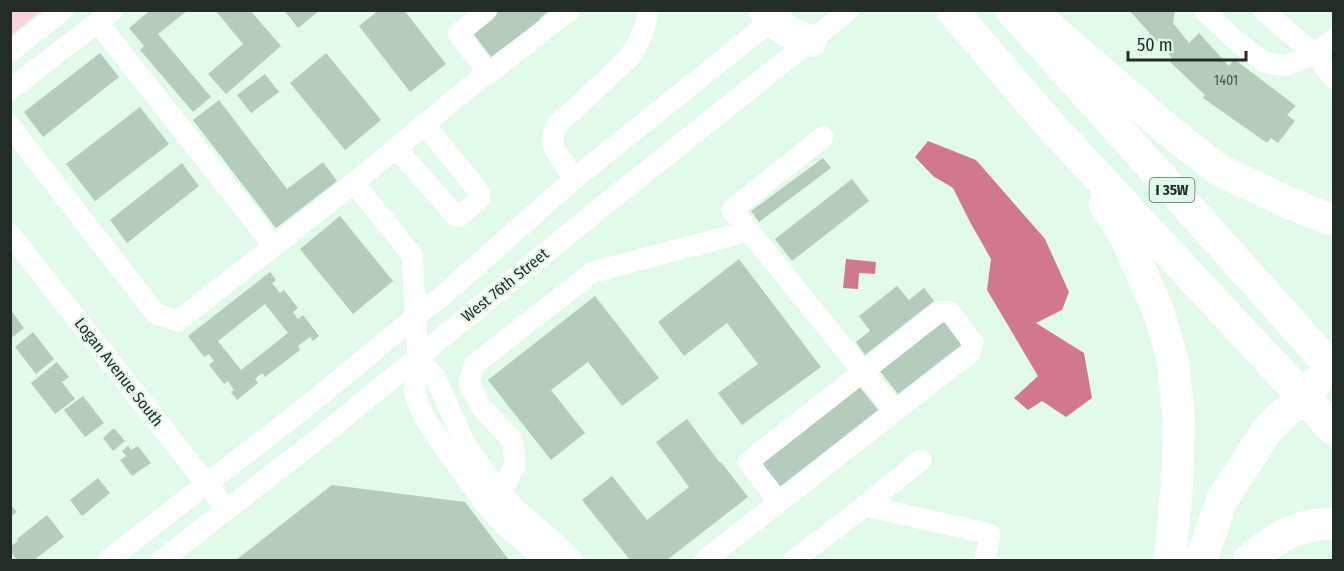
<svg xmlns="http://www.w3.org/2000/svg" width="1344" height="571" viewBox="0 0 1344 571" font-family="'Fira Sans Condensed',sans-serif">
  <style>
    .green { fill: #f9d4db }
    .water { fill: #d1788e }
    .building { fill: #b5ccbc; fill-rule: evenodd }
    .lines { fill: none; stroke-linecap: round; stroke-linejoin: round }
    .minor { stroke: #fff; stroke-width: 21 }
    .highway { stroke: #fff; stroke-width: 32 }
    .labels { text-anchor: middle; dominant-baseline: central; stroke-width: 4.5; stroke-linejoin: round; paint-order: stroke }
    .number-label { font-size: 14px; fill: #48544c }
    .shield { fill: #e2faea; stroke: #5c6a61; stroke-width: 1.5 }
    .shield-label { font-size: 15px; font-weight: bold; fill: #232c26 }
    .street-label { font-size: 16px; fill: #232c26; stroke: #e2faea }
  </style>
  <rect width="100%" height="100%" fill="#e2faea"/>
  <path class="green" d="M11 10H41V11L11 35Z"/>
  <g class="water">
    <path d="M928 141 976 160 1045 239 1069 292 1062 310 1036 323 1084 353 1092 398 1066 417 1042 401 1028 410 1014 398 1038 376 987 290 991 259 970 222 953 188 933 176 915 157Z"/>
    <path d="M846 259 876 262 875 274 859 273 858 289 843 288Z"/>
  </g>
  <g class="building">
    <path d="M151 10H188L158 34 211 97 193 112 140 50 144 46 129 28Z"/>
    <path d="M215 10H250L281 46 226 94 208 74 243 44Z"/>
    <path d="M284 10H320L298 28Z"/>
    <path d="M379 10H404L446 64 410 92 359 26Z"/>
    <path d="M500 10H550L539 19 540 20 491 57 472 32Z"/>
    <path d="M1129 10H1175L1173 23 1189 43 1199 33 1229 66 1234 59 1296 106 1287 115 1295 121 1278 143 1271 138 1267 143 1203 98 1205 95 1169 61 1172 58Z"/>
    <path d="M100 53 119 77 43 137 24 112Z"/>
    <path d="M326 53 381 120 345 150 290 83Z"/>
    <path d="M265 74 279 92 251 113 237 95Z"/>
    <path d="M219 100 287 189 323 162 337 181 276 228 193 120Z"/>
    <path d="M140 107 169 144 95 201 66 164Z"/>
    <path d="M823 158 831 168 759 222 751 211Z"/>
    <path d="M182 163 199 186 127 243 110 220Z"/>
    <path d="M852 179 869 201 792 261 775 239Z"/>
    <path d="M340 216 393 281 353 314 300 249Z"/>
    <path d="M739 259 821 367 742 425 718 393 758 364 727 323 684 356 658 322Z"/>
    <path d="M270 272 276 280 272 283 280 293 284 290 298 308 293 312 298 319 303 315 319 336 313 341 310 337 298 346 300 350 265 377 262 373 255 379 258 383 237 400 231 392 234 390 228 381 224 384 209 365 214 361 209 354 204 357 188 336ZM265 304 288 333 241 370 218 341Z"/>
    <path d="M897 286 909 300 924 288 934 301 865 355 856 342 870 331 859 316Z"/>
    <path d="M595 296 659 378 622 406 588 362 551 390 585 433 551 460 488 380Z"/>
    <path d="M10 309 24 328 10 339Z"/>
    <path d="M946 317 965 342 898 394 879 370Z"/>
    <path d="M33 332 54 359 36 374 15 347Z"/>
    <path d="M57 362 69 377 62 382 75 399 55 414 31 383Z"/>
    <path d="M859 386 878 410 777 489 758 465Z"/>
    <path d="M83 396 104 423 85 437 64 410Z"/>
    <path d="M687 419 720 463 721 462 748 497 667 560H630L582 500 612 476 647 520 689 487 656 442Z"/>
    <path d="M114 428 125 441 113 451 103 438Z"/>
    <path d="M128 446 131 450 138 446 151 463 132 476 120 460 126 456 122 451Z"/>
    <path d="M98 478 110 493 82 516 70 500Z"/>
    <path d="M332 485 465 502 509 560H236Z"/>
    <path d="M10 504 17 512 10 517Z"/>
    <path d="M47 515 64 537 34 560H17L10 551V547L18 541 17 539Z"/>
  </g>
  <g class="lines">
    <g class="minor">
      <path d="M487 10 458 34 489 73"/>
      <path d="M1204 10 1234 39 1264 62 1285 66 1315 54 1334 39"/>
      <path d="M1264 10 1281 26 1315 54 1334 79"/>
      <path d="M98 23 274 246"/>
      <path d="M10 52 63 10"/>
      <path d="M10 90 113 10"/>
      <path d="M10 126 156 314 178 321 354 183 412 255 418 357 414 392 424 417 447 451 482 500 504 525 545 560"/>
      <path d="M396 148 456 216H460L479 199 480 195 477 189 424 124"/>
      <path d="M574 179 554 148 552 138 557 125 628 59 639 41 645 27 648 10"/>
      <path d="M354 183 479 79 489 73 570 10"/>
      <path d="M749 231 732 210 823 137"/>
      <path d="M10 234 227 510"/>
      <path d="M418 357 435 377 464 442 495 487 517 510 543 532 572 560"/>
      <path d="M779 502 748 462 939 312H950L973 343 970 353 895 411"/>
      <path d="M485 504 500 492 515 466 513 442 480 405 469 382 475 364 593 272 749 231 895 411 705 560"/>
      <path d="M863 507 921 460"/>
      <path d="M108 560 306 407 415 317 440 298 574 179 781 13"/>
      <path d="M162 560 319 438 598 210 849 10"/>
      <path d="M794 560 865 506 990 534 985 560"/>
    </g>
    <g class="highway">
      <path d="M764 10C779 28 790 34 811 41"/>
      <path d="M952 10 1050 125 1334 430"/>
      <path d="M1011 10 1334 370"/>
      <path d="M1045 23 1167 129 1216 168 1282 200 1326 218 1334 219"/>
      <path d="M1105 205 1125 236 1158 310 1173 361 1179 420 1177 484 1170 560"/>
      <path d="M1201 560 1222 500 1267 430 1316 383"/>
      <path d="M1249 560C1266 545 1286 531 1310 526 1317 524 1326 524 1334 524"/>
    </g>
  </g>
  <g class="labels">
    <g class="number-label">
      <text x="1226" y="80">1401</text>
    </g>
    <rect class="shield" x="1149.5" y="178" width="45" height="24" rx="4.5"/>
    <g class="shield-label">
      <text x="1172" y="190">I 35W</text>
    </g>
    <g class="street-label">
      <text transform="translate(505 285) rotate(-39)">West 76th Street</text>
      <text transform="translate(119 372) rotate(52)">Logan Avenue South</text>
    </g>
  </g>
  <rect width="1344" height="571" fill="none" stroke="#232c26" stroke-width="24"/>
  <path d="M1128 51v9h118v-9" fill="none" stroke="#232c26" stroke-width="3"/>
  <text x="1137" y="51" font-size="18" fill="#232c26" stroke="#e2faea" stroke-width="4.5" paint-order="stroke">50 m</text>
</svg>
